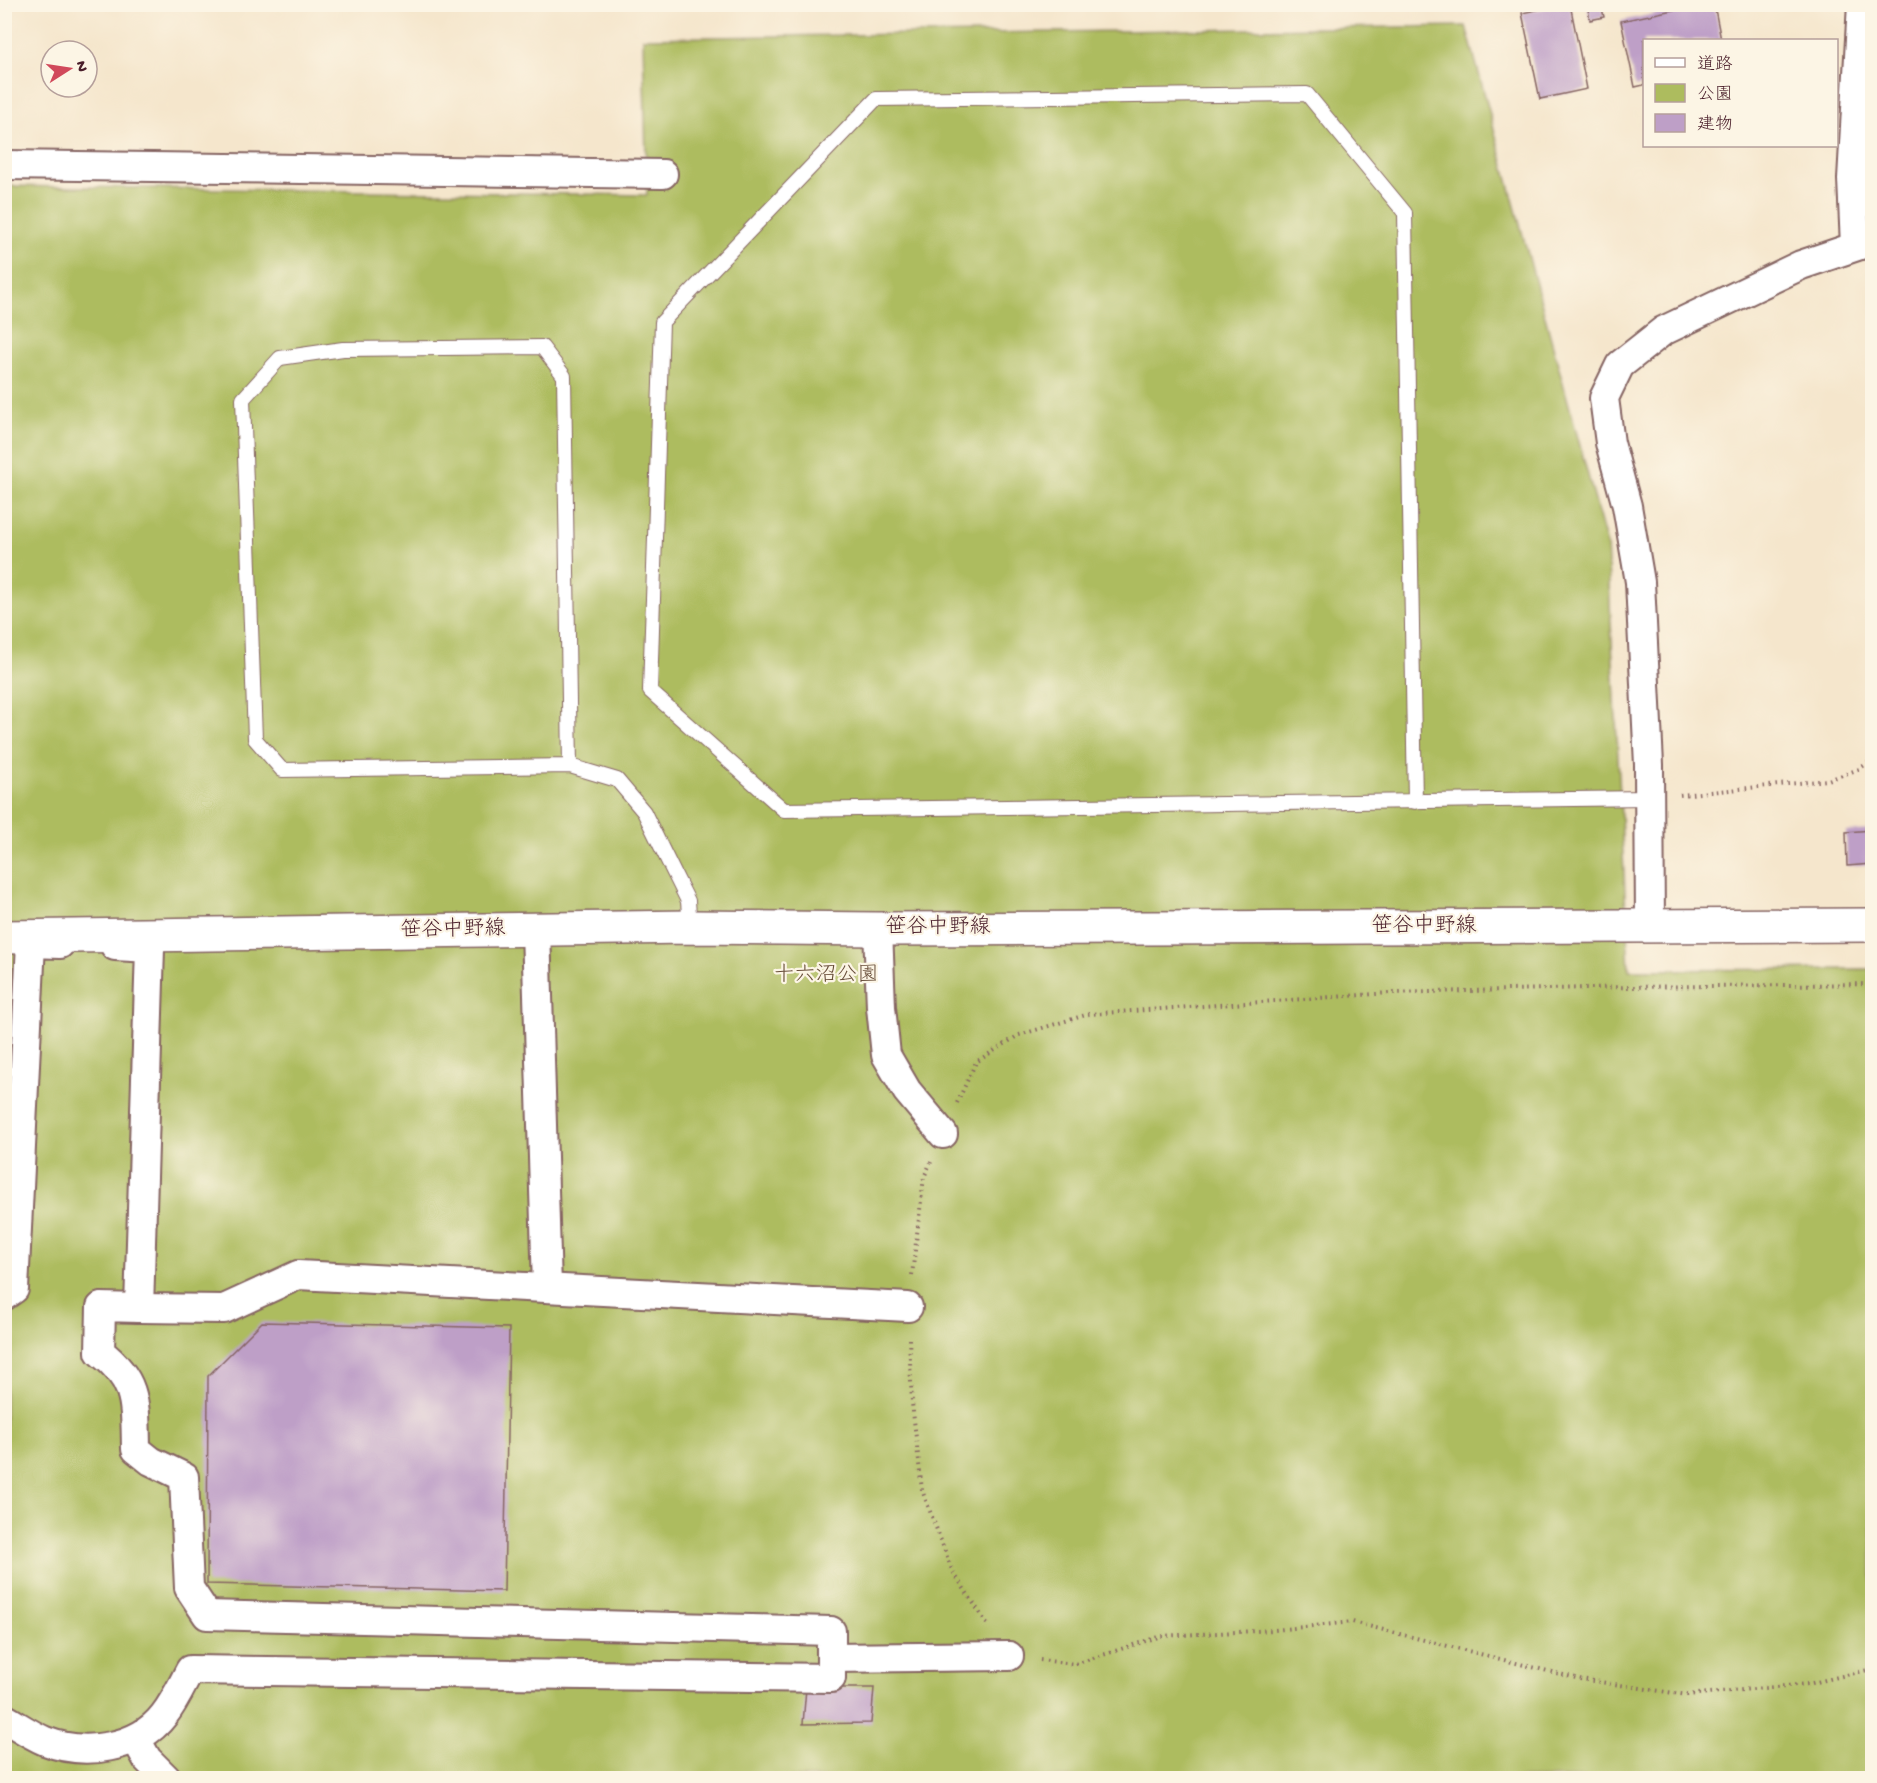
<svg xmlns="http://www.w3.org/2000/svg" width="1877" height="1783" viewBox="0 0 1877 1783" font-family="'Gochi Hand','Klee One',sans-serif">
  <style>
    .green { fill: #adbc5e; stroke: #7c6e44; stroke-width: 1.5 }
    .building { fill: #be9fc7 }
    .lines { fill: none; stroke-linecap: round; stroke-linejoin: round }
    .lane-casing { stroke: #866563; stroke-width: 16 }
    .street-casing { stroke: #866563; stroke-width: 32 }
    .secondary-casing { stroke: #866563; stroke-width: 36 }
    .path { stroke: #866563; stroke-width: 4; stroke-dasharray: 1.5 4.5; stroke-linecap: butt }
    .lane { stroke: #fff; stroke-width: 14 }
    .street { stroke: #fff; stroke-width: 28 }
    .secondary { stroke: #fff; stroke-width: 33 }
    .labels { text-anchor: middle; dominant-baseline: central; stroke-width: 4.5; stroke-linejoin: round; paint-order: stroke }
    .street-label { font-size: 21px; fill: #4a1f2b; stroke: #fcf5e5 }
    .park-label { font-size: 21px; fill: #684e3a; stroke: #fcf5e5 }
  </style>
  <rect width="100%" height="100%" fill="#fcf5e5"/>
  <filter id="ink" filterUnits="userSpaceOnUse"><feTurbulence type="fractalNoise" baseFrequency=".0167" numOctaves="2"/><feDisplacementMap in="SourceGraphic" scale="12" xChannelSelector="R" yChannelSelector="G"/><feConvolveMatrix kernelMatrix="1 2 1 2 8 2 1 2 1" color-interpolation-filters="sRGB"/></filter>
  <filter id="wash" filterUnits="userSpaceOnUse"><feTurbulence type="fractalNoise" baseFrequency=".008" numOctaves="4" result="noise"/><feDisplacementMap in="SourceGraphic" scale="24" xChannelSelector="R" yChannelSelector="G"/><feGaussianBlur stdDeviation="1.35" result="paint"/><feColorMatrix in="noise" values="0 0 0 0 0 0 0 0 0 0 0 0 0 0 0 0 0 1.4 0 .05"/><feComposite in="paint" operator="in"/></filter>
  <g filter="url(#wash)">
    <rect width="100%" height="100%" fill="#f5e6cc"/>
    <path class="green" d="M1466 26 1607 545 1629 970 1872 969V1778H5V186L647 195 643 38Z"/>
    <g id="blocks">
      <g class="building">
        <path d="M1565 4H1570L1587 89 1540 99 1522 13Z"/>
        <path d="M1587 4H1601L1604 17 1590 20Z"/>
        <path d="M1701 4H1714L1721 40H1644V85L1635 87 1621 21Z"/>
        <path d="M1872 830V864L1847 866 1846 832Z"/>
        <path d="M262 1322 509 1328 504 1591 207 1584 208 1376Z"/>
        <path d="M806 1688H874L871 1723 803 1724Z"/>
      </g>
    </g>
  </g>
  <g filter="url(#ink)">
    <use href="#blocks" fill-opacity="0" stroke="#866563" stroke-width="1.5"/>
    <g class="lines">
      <defs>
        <g id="lane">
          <path d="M570 766 564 376 542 347 343 349 280 358 243 399 255 739 282 770 570 766 617 780 644 812 673 871 688 901 690 927"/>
          <path d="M1415 802 1405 213 1307 94 876 99 662 322 650 691 784 810 1649 798"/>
        </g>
        <g id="street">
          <path d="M4 165 663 174"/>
          <path d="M1855 246 1852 179 1862 4"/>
          <path d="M1650 926 1649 765 1640 582 1627 506 1610 443 1604 398 1620 365 1663 331 1801 265 1872 241"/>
          <path d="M878 929 881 1007 886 1055 907 1091 943 1134"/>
          <path d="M536 930 547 1287"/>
          <path d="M4 1296 14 1289 31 943 60 944"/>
          <path d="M139 1308 224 1309 298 1275 908 1307"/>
          <path d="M831 1658 1009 1656"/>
          <path d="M4 1718C18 1726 31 1735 45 1741 84 1756 138 1749 164 1715 175 1701 182 1685 190 1670L831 1678V1631L207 1615 189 1588 184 1477 151 1461 136 1449C135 1404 138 1381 100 1352L101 1307 139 1308 150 948 115 946"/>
          <path d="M136 1739 147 1759 166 1778"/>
        </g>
        <path id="secondary" d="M4 937 690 927 878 929 1872 925"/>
      </defs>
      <use href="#lane" class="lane-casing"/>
      <use href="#street" class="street-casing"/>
      <use href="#secondary" class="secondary-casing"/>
      <g class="path">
        <path d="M1680 795 1828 780 1859 769 1872 760"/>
        <path d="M957 1103 976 1062 1019 1035 1089 1014 1390 993 1628 987 1872 984"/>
        <path d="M912 1275 924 1177 931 1162"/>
        <path d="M909 1339 912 1403 922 1490 952 1570 987 1624"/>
        <path d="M1040 1660 1075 1664 1161 1636 1275 1630 1352 1622 1580 1679 1687 1695 1808 1684 1872 1669"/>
      </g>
      <use href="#lane" class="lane"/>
      <use href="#street" class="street"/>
      <use href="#secondary" class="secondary"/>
    </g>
  </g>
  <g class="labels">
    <g class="street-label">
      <text x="1424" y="927">笹谷中野線</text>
      <text x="938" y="928">笹谷中野線</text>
      <text transform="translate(453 931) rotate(-1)">笹谷中野線</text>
    </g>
    <g class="park-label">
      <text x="826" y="976">十六沼公園</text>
    </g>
  </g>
  <rect width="1877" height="1783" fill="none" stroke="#fcf5e5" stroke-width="24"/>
  <rect x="1643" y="39" width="195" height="108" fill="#fcf5e5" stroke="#b59f9b" stroke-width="1.5"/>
  <rect x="1655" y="58" width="30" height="9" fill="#ffffff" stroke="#b59f9b" stroke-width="1.5"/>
  <text x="1697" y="69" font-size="18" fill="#4a1f2b">道路</text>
  <rect x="1655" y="84" width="30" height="18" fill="#adbc5e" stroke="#b59f9b" stroke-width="1.5"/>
  <text x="1697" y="99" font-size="18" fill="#4a1f2b">公園</text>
  <rect x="1655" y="114" width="30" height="18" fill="#be9fc7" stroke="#b59f9b" stroke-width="1.5"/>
  <text x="1697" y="129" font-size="18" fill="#4a1f2b">建物</text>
  <g transform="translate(69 69) rotate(78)"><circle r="28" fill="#fcf5e5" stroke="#b59f9b" stroke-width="1.5"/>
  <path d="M0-4.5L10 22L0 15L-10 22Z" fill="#d1495b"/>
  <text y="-9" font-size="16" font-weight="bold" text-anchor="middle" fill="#4a1f2b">N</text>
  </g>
</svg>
